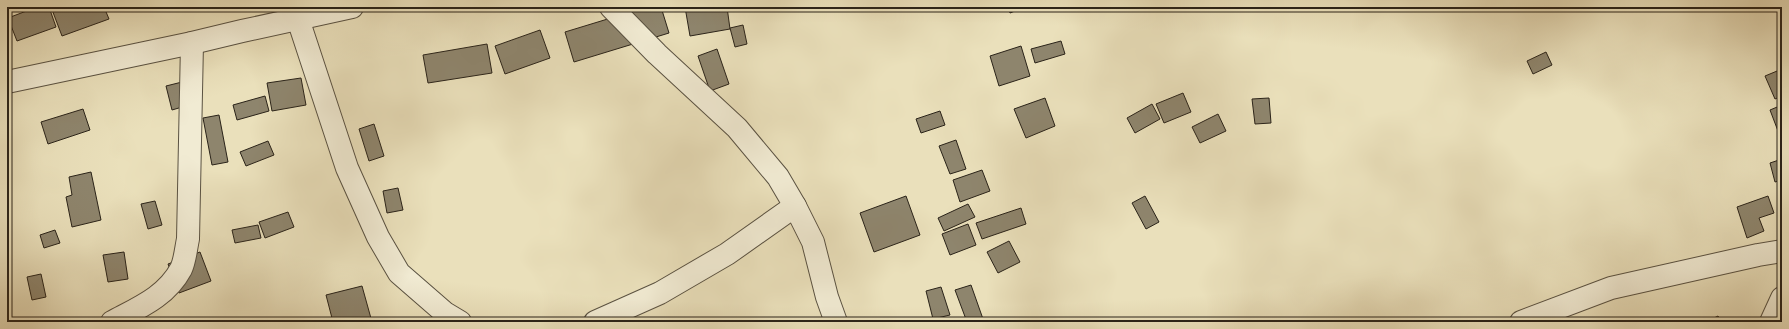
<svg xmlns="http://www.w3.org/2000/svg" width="1789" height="329" viewBox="0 0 1789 329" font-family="'Libre Caslon Text',serif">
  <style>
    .building { fill: #8e856d; stroke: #2a2319 }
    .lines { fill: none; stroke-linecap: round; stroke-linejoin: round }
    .minor-casing { stroke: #5a5242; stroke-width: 24 }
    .minor { stroke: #f1ebd3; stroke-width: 22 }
  </style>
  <rect width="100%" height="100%" fill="#eae0bb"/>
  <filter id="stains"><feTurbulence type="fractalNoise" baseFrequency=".005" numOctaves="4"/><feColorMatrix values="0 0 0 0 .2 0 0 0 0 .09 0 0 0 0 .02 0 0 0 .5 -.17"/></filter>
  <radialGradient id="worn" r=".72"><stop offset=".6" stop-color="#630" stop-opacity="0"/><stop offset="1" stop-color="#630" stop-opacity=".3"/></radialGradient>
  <g class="building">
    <path d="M37 7H49L56 27 17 41 8 18Z"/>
    <path d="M51 7H104L109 19 62 36Z"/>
    <path d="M647 7H661L669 33 574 62 565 32Z"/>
    <path d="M685 7H727L730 29 690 36Z"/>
    <path d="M1008 7H1025L1010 13Z"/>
    <path d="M743 25 747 44 735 47 730 28Z"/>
    <path d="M540 30 550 58 505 74 495 46Z"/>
    <path d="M1061 41 1065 54 1035 63 1031 49Z"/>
    <path d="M487 44 492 73 428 83 423 55Z"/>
    <path d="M1021 46 1030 76 999 86 990 56Z"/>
    <path d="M717 49 729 84 710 91 698 56Z"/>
    <path d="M1546 52 1552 65 1533 74 1527 61Z"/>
    <path d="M1782 69V96L1775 99 1765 76Z"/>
    <path d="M301 78 306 105 272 111 267 83Z"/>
    <path d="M182 82 189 105 172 110 166 86Z"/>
    <path d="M1183 93 1191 112 1164 123 1156 104Z"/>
    <path d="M265 96 269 111 237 120 233 105Z"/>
    <path d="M1045 98 1055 126 1026 138 1014 109Z"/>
    <path d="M1269 98 1271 123 1255 124 1252 99Z"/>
    <path d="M1152 104 1160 119 1135 133 1127 118Z"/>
    <path d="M1782 105V130L1778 131 1770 110Z"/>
    <path d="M83 109 90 130 48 144 41 122Z"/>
    <path d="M940 111 945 125 921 133 916 119Z"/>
    <path d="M1218 114 1226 131 1200 143 1192 127Z"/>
    <path d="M219 115 228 162 212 165 203 118Z"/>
    <path d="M374 124 384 156 369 161 359 129Z"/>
    <path d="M956 140 966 169 950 174 939 146Z"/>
    <path d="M268 141 274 155 246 166 240 152Z"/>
    <path d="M1782 159V180L1775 182 1770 163Z"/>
    <path d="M982 170 990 191 960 202 953 180Z"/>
    <path d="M91 172 101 220 72 227 66 197 72 195 69 177Z"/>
    <path d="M398 188 403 210 387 213 383 191Z"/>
    <path d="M906 196 920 235 874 252 860 213Z"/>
    <path d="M1145 196 1159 222 1146 229 1132 203Z"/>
    <path d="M1768 196 1774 213 1759 218 1764 231 1747 238 1737 207Z"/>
    <path d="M155 201 162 225 148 229 141 204Z"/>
    <path d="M968 204 975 217 944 231 938 218Z"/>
    <path d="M1021 208 1026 224 982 239 976 223Z"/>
    <path d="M288 212 294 227 265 238 259 222Z"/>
    <path d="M968 224 976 245 950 255 942 234Z"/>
    <path d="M258 225 261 238 235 243 232 230Z"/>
    <path d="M55 230 60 243 44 248 40 235Z"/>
    <path d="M1009 241 1020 262 998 273 987 252Z"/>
    <path d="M124 252 128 279 108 282 103 255Z"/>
    <path d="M200 252 211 281 179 293 168 264Z"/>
    <path d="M41 274 46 297 32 300 27 277Z"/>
    <path d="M971 285 983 319 974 322H967L955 290Z"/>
    <path d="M362 286 372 322H333L326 295Z"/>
    <path d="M941 287 950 315 933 319 926 291Z"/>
    <path d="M1718 316 1722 322H1706Z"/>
  </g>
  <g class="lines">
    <defs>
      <g id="minor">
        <path d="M611 7 657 54 737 128 778 177 795 206 813 242 827 297 836 322"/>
        <path d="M298 19 347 168 378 237 399 273 445 313 460 322"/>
        <path d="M7 82 192 43 242 31 352 7"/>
        <path d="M112 322C138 308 166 297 181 269 185 261 186 248 188 239L192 43"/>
        <path d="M595 322 660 293 727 254 795 206"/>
        <path d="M1521 322 1611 288 1758 255 1782 251"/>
        <path d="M1771 322 1782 298"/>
      </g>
    </defs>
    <use href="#minor" class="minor-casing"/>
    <use href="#minor" class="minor"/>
  </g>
  <rect width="1789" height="329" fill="none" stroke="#eae0bb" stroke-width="24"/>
  <rect x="8" y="8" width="1773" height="313" fill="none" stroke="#2a2319" stroke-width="2"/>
  <rect x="12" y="12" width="1765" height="305" fill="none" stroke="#2a2319"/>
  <rect width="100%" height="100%" filter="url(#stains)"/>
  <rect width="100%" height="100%" fill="url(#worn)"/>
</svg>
